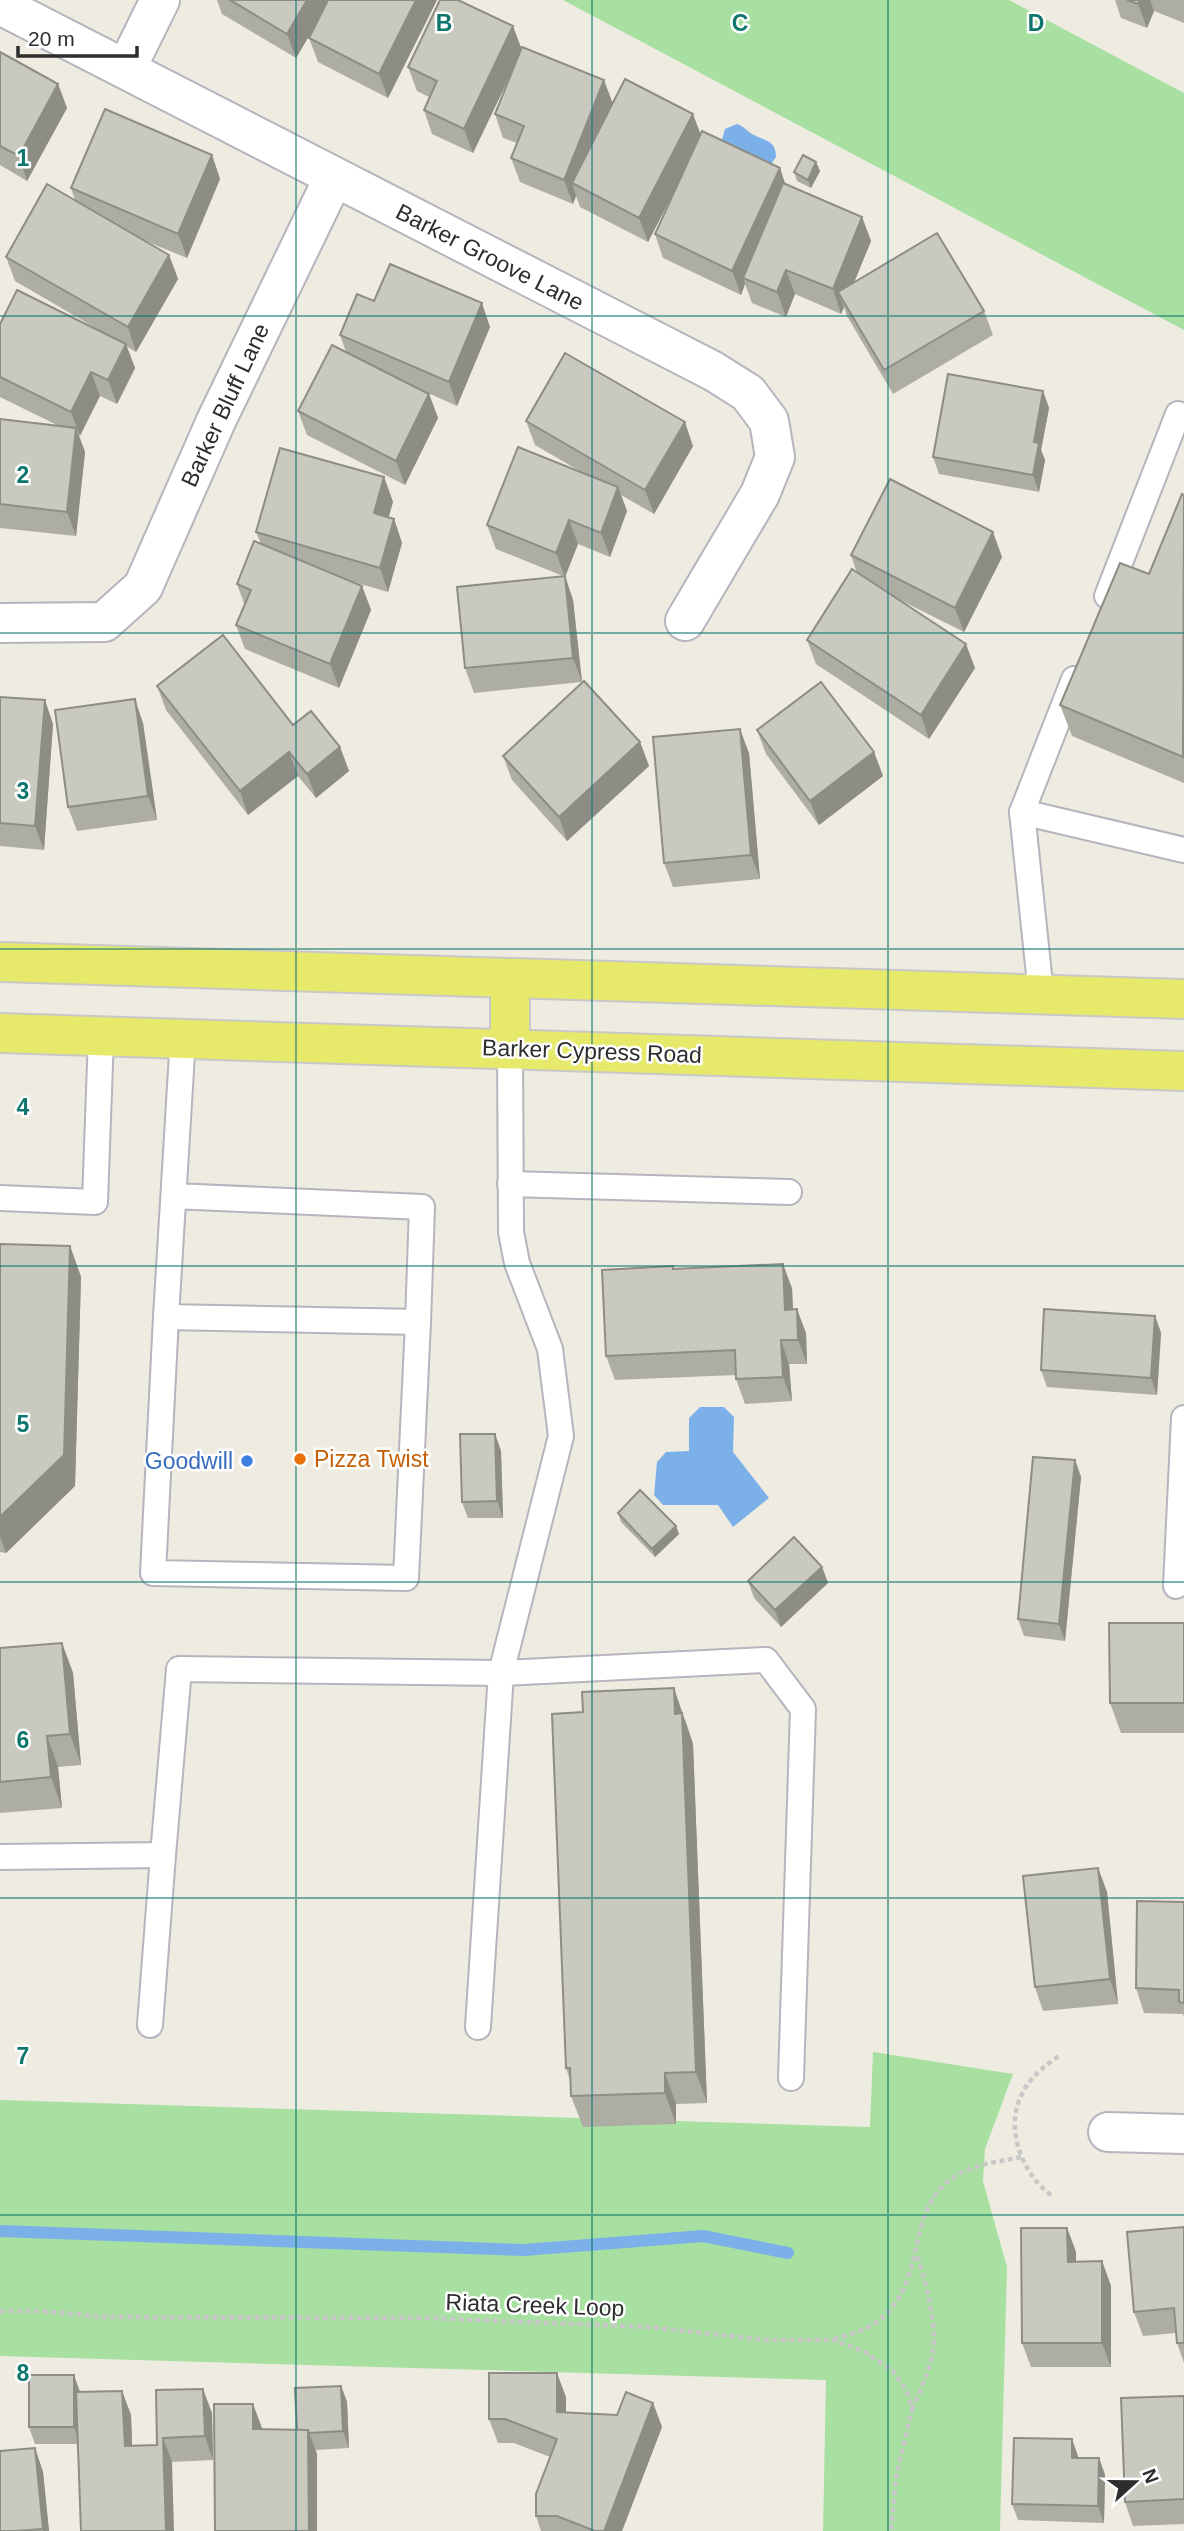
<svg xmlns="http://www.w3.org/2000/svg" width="1184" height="2531" viewBox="0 0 1184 2531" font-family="Helvetica,sans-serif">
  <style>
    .green { fill: #a7e0a1 }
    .water { fill: #7bb0e9 }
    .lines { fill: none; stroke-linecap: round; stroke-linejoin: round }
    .stream { stroke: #7bb0e9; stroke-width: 12 }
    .service-casing { stroke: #b5b4bf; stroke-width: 28 }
    .minor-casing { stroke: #b5b4bf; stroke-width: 42 }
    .primary-casing { stroke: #c8c8c8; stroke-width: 42 }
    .path { stroke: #c8c8c8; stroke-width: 4.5; stroke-dasharray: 5 3.5; stroke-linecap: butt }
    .service { stroke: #fff; stroke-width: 24 }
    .minor { stroke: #fff; stroke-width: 38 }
    .primary { stroke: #e7e96a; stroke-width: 38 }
    .wall { fill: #aeada4 }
    .shaded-wall { fill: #8d8d86 }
    .building { fill: #cac9bf; stroke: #8d8d86; stroke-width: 2 }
    .grid { fill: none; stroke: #0f766e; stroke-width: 2; stroke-opacity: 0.55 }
    .food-dot { fill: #e8710a; stroke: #fff; stroke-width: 2.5 }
    .shop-dot { fill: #3f7fe0; stroke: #fff; stroke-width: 2.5 }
    .labels { text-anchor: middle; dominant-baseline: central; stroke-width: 5; stroke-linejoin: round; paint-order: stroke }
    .street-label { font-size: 23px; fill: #2d2d2d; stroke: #fff }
    .food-label { font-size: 23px; fill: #c56008; stroke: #fff; text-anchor: start }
    .shop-label { font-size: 23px; fill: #366cbe; stroke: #fff; text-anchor: end }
    .grid-label { font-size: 23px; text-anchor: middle; font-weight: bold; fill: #0f766e; stroke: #fff; stroke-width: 5; stroke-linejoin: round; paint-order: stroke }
  </style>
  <rect width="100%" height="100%" fill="#eeebe1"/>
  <g class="green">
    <path d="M563 0H1009L1184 93V330Z"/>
    <path d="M873 2052 1013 2074 985 2149 983 2181 1007 2267 1000 2531H823L826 2380 0 2356V2100L870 2127Z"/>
  </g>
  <g class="water">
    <path d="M737 124C743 126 746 130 752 134 765 141 776 140 776 157L769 167 721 144 725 129Z"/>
    <path d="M700 1407H724L734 1417 733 1452 769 1498 733 1527 718 1505H663L654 1495 657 1462 666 1452 689 1451V1418Z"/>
  </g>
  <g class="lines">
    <path class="stream" d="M0 2231 524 2250 703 2236 788 2253"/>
    <defs>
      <g id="service">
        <path d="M1107 596 1178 414 1184 417"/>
        <path d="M1022 812 1074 679"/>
        <path d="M1041 994 1022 812 1184 850"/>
        <path d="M510 1184 789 1192"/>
        <path d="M174 1196 422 1207 418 1322 166 1317 183 1037"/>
        <path d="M0 1198 95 1202 101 1036"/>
        <path d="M166 1317 153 1573 406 1578 418 1322"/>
        <path d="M1176 1586 1184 1418"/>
        <path d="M0 1857 163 1855 179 1669 501 1673 561 1436 550 1349 517 1263 511 1232 510 1048"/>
        <path d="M150 2025 163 1855"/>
        <path d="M478 2027 501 1673 766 1660 803 1709 791 2078"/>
      </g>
      <g id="minor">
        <path d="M0 5 713 371 748 393 769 421 775 457 760 494 685 621"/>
        <path d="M126 69 160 0"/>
        <path d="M0 623 104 622 143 587 216 421 334 177"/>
        <path d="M1108 2132 1184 2134"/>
      </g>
      <g id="primary">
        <path d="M0 962 1184 999"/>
        <path d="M510 978V1048"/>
        <path d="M0 1033 1184 1071"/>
      </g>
    </defs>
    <use href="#service" class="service-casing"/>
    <use href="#minor" class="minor-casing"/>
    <use href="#primary" class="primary-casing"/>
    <g class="path">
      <path d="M1051 2195C1022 2174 1005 2129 1021 2096 1028 2079 1044 2066 1059 2056"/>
      <path d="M0 2311H39L106 2317 430 2318 648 2327 767 2340H833L863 2351 893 2371 907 2392 912 2409 896 2478 891 2531"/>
      <path d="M834 2339C847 2335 862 2331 874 2324 931 2286 902 2210 954 2177 973 2164 998 2162 1021 2157"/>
      <path d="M912 2409C920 2391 930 2371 933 2351 937 2320 925 2283 917 2253"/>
    </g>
    <use href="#service" class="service"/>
    <use href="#minor" class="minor"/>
    <use href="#primary" class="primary"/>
  </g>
  <g class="wall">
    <path d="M217 0H437L388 98 318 62 309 38 312 31 296 58 222 14Z"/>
    <path d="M1115 0H1184V23L1154 11 1147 28 1121 18Z"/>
    <path d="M521 48 612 103 701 135 786 184 862 217 871 241 854 283 984 311 993 335 893 394 847 316 844 307 841 314 795 294 786 317 752 303 745 284 741 295 663 258 655 234 676 187 648 242 580 207 576 196 573 204 520 182 511 158 517 143 503 138 495 114 512 72 473 153 432 134 424 110 429 97 417 91 408 67Z"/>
    <path d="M0 52 58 84 67 108 27 181 0 165Z"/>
    <path d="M212 155 220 179 187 258 143 240 169 255 178 279 136 352 126 346 135 368 117 404 100 396 79 436 85 452 76 536 0 528V419L59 426 0 397V324L111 337 15 281 6 257 75 200 71 188Z"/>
    <path d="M816 162 820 171 811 188 797 181 794 172Z"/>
    <path d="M374 301 490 327 457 406 426 392 429 394 438 418 405 485 307 435 298 411 346 352 340 335Z"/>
    <path d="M1043 391 1049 408 1041 450 1045 460 1039 492 939 474 933 457Z"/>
    <path d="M526 421 693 446 654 514 621 495 627 511 610 557 578 544 565 577 573 600 582 682 474 693 465 668 563 576 496 549 487 525 583 473 535 445Z"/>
    <path d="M384 477 393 502 388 517 394 519 402 543 388 592 347 580 362 586 371 610 339 688 245 649 236 625 245 606 237 584 261 544 256 532Z"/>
    <path d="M1184 495V783L1072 736 1060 705 1149 574Z"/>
    <path d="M851 555 1002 557 964 632 894 597 975 668 929 739 816 664 807 640 857 573Z"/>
    <path d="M157 686 293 725 340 747 349 771 316 798 298 776 248 815 166 710Z"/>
    <path d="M0 697 53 724 44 850 0 846Z"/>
    <path d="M143 723 157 820 77 831 68 807Z"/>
    <path d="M757 730 874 752 883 776 819 825 766 754Z"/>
    <path d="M640 742 649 766 567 841 512 780 503 756Z"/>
    <path d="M749 753 760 879 673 887 664 863Z"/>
    <path d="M0 1244 70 1246 81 1277 75 1486 6 1553 0 1552Z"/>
    <path d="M673 1266 674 1269 792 1288 793 1309 806 1333 807 1364H789L792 1401 745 1404 736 1379V1375L615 1380 606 1356Z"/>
    <path d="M1155 1316 1161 1333 1157 1395 1047 1387 1041 1370Z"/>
    <path d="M495 1434 501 1451 503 1518H468L462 1502Z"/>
    <path d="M1075 1460 1081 1477 1065 1641 1024 1636 1018 1619Z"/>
    <path d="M618 1513 676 1526 679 1534 655 1557 621 1522Z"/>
    <path d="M822 1567 828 1583 781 1627 754 1598 748 1581Z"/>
    <path d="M1184 1623V1733H1121L1110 1703Z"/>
    <path d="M62 1643 73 1673 81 1765 58 1767 62 1808 0 1813V1648Z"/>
    <path d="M685 1719 693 1744 707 2103 676 2104V2124L583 2127 571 2096V2083L566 2068Z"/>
    <path d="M1098 1868 1107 1892 1118 2004 1043 2011 1035 1987Z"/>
    <path d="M1184 1902V2017L1183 2014 1144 2013 1136 1988Z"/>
    <path d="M1184 2227V2363L1177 2343 1176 2333 1143 2336 1134 2312Z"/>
    <path d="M1067 2228 1076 2252V2262L1102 2261 1111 2286V2367H1031L1022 2343Z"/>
    <path d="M341 2386 347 2402 349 2448 315 2450 317 2454V2531H215L253 2404 262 2429 297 2430Z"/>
    <path d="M156 2390 212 2413 213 2460 172 2462 78 2444H35L29 2427 80 2392 122 2391 131 2415 132 2446 157 2445Z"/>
    <path d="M1184 2396V2524L1133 2526 1125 2502Z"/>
    <path d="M566 2397V2413L617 2415 653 2403 662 2427 622 2531H541L536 2516 550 2457 514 2443H498L489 2419Z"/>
    <path d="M35 2448 43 2472 49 2531H0Z"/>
    <path d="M1078 2456V2458H1099L1105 2475 1104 2523 1018 2520 1012 2504Z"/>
  </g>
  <g class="shaded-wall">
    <path d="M307 0H330L296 58 287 34Z"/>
    <path d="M416 0H437L388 98 379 74Z"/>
    <path d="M1140 0H1150L1154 11 1147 28 1138 4Z"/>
    <path d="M513 26 522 50 473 153 464 129Z"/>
    <path d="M604 80 613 104 572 183 576 196 573 204 564 180Z"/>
    <path d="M58 84 67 108 27 181 19 156Z"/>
    <path d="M693 114 702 138 648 242 639 218Z"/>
    <path d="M212 155 220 179 187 258 178 234Z"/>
    <path d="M816 162 820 171 811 188 808 180Z"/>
    <path d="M780 168 788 192 743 278 745 284 741 295 732 271Z"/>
    <path d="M862 217 871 241 845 304 838 292 844 307 841 314 833 289Z"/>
    <path d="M169 255 178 279 136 352 128 327Z"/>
    <path d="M786 270 795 294 786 317 777 292Z"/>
    <path d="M482 303 490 327 457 406 449 382Z"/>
    <path d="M126 344 135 368 117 404 108 380Z"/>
    <path d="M91 372 100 396 80 436 71 412Z"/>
    <path d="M1043 391 1049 408 1041 450 1045 460 1039 492 1033 475 1034 442Z"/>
    <path d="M429 394 438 418 405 485 396 461Z"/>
    <path d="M685 422 693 446 654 514 645 490Z"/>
    <path d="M76 428 85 452 76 536 67 512Z"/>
    <path d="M384 477 393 502 383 537 374 513Z"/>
    <path d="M618 487 627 511 610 557 601 533Z"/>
    <path d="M394 519 402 543 388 592 380 568Z"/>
    <path d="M569 520 578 544 565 577 556 553Z"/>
    <path d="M993 532 1002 557 964 632 955 608Z"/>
    <path d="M565 576 573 600 582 682 573 658Z"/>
    <path d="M362 586 371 610 339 688 330 664Z"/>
    <path d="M966 644 975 668 929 739 921 715Z"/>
    <path d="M135 699 143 723 157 820 148 796Z"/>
    <path d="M45 700 53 724 44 850 35 826Z"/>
    <path d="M740 729 749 753 760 879 751 855Z"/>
    <path d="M640 742 649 766 567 841 559 817Z"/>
    <path d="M340 747 349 771 316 798 307 774Z"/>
    <path d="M289 752 298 776 248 815 240 791Z"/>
    <path d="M874 752 883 776 819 825 810 801Z"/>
    <path d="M70 1246 81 1277 75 1486 6 1553 0 1536V1517Z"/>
    <path d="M783 1264 792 1288 794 1334 785 1310Z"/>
    <path d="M797 1309 806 1333 807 1364 798 1340Z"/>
    <path d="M1155 1316 1161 1333 1157 1395 1151 1378Z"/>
    <path d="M781 1340 789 1364 792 1401 783 1377Z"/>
    <path d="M495 1434 501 1451 503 1518 497 1501Z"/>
    <path d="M1075 1460 1081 1477 1065 1641 1059 1624Z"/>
    <path d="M676 1526 679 1534 655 1557 652 1549Z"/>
    <path d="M822 1567 828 1583 781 1627 775 1610Z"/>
    <path d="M62 1643 73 1673 81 1765 70 1734Z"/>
    <path d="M674 1688 693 1744 707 2103 696 2072Z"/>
    <path d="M47 1736 58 1767 62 1808 51 1777Z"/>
    <path d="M1098 1868 1107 1892 1118 2004 1110 1979Z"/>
    <path d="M665 2073 676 2104V2124L665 2093Z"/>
    <path d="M1067 2228 1076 2252V2286L1068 2262Z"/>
    <path d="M1102 2261 1111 2286V2367L1102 2343Z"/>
    <path d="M557 2373 566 2397V2437L557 2412Z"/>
    <path d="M74 2375 80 2392V2444L74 2427Z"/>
    <path d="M341 2386 347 2402 349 2448 343 2431Z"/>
    <path d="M203 2389 212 2413 213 2460 205 2436Z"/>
    <path d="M122 2391 131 2415 133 2470 125 2446Z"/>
    <path d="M653 2403 662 2427 622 2531H604Z"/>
    <path d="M253 2404 262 2428V2453L253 2429Z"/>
    <path d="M308 2430 317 2454V2531H309Z"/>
    <path d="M163 2438 172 2462 174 2531H166Z"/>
    <path d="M1072 2439 1078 2456V2474L1072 2458Z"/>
    <path d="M35 2448 43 2472 49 2531H43V2529Z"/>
    <path d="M1099 2458 1105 2475 1104 2523 1098 2506Z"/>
  </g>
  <g class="building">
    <path d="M230 0H307L287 34Z"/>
    <path d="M328 0H416L379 74 309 38Z"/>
    <path d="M440 0H458L513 26 464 129 424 110 437 81 408 67Z"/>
    <path d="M1127 0H1140L1138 4Z"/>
    <path d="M522 47 604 80 564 180 511 158 524 126 495 114Z"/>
    <path d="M0 52 58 84 19 156 0 146Z"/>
    <path d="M625 79 693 114 639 218 572 183Z"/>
    <path d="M105 109 212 155 178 234 71 188Z"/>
    <path d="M702 131 780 168 732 271 655 234Z"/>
    <path d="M803 155 816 162 808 180 794 172Z"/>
    <path d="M783 183 862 217 833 289 786 270 777 292 743 278Z"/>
    <path d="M47 184 169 255 128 327 6 257Z"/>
    <path d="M937 233 984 311 884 370 838 292Z"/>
    <path d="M390 264 482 303 449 382 340 335 357 294 374 301Z"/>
    <path d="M17 290 126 344 108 380 91 372 71 412 0 377V324Z"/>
    <path d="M332 345 429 394 396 461 298 411Z"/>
    <path d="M565 353 685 422 645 490 526 421Z"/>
    <path d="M948 374 1043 391 1034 442 1039 443 1033 475 933 457Z"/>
    <path d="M0 419 76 428 67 512 0 504Z"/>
    <path d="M518 447 618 487 601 533 569 520 556 553 487 525Z"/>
    <path d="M280 448 384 477 374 513 394 519 380 568 256 532Z"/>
    <path d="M890 479 993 532 955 608 851 555Z"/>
    <path d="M1182 494 1184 495 1183 757 1060 705 1120 563 1149 574Z"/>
    <path d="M254 541 362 586 330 664 236 625 251 590 237 584Z"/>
    <path d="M852 569 966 644 921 715 807 640Z"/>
    <path d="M565 576 573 658 465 668 457 587Z"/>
    <path d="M223 635 293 725 311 711 340 747 307 774 289 752 240 791 157 686Z"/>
    <path d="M584 681 640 742 559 817 503 756Z"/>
    <path d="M821 682 874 752 810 801 757 730Z"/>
    <path d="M0 697 45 700 35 826 0 823Z"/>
    <path d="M135 699 148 796 68 807 55 710Z"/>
    <path d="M740 729 751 855 664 863 653 737Z"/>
    <path d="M0 1244 70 1246 64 1455 0 1517Z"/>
    <path d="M783 1264 785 1310 797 1309 798 1340H781L783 1377 736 1379 735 1350 606 1356 602 1270 673 1266V1269Z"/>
    <path d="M1044 1309 1155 1316 1151 1378 1041 1370Z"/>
    <path d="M460 1434H495L497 1501 462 1502Z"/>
    <path d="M1033 1457 1075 1460 1059 1624 1018 1619Z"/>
    <path d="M640 1490 676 1526 652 1549 618 1513Z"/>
    <path d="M794 1537 822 1567 775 1610 748 1581Z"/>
    <path d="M1109 1623H1184V1703H1110Z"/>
    <path d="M62 1643 70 1734 47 1736 51 1777 0 1782V1648Z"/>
    <path d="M674 1688 675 1714 682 1713 696 2072 665 2073V2093L571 2096 570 2068H566L552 1714 583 1712 582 1692Z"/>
    <path d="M1098 1868 1110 1979 1035 1987 1023 1876Z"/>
    <path d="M1137 1901 1184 1902V2003L1179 2002V1990L1136 1988Z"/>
    <path d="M1184 2227V2343H1177L1174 2308 1134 2312 1127 2232Z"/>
    <path d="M1021 2228H1067L1068 2262 1102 2261V2343H1022Z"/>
    <path d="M489 2373H557V2412L617 2415 626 2392 653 2403 604 2531H595L557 2516H536V2494L557 2439 505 2419H489Z"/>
    <rect x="29" y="2375" width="45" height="52"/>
    <path d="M341 2386 343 2431 309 2433 308 2430H297L295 2388Z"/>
    <path d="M203 2389 205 2436 163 2438 166 2531H81L76 2392 122 2391 125 2446 157 2445 156 2390Z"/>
    <path d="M1184 2396V2499L1125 2502 1121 2398Z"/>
    <path d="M214 2404H253V2429L308 2430 309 2531H215Z"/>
    <path d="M1014 2438 1072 2439V2458H1099L1098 2506 1012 2504Z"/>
    <path d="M35 2448 43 2529 16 2531H0V2451Z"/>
  </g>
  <path class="grid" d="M296 0V2531M592 0V2531M888 0V2531M0 316H1184M0 633H1184M0 949H1184M0 1266H1184M0 1582H1184M0 1898H1184M0 2215H1184"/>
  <circle class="food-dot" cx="300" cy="1459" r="7"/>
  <circle class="shop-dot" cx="247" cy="1461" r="7"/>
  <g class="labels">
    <g class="street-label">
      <text transform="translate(490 257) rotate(27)">Barker Groove Lane</text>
      <text transform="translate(225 405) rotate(-65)">Barker Bluff Lane</text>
      <text transform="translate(592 1051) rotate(2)">Barker Cypress Road</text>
      <text transform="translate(535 2305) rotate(2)">Riata Creek Loop</text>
    </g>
    <g class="food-label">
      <text x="314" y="1459">Pizza Twist</text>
    </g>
    <g class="shop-label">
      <text x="233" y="1461">Goodwill</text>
    </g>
  </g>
  <g class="grid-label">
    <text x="444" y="31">B</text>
    <text x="740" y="31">C</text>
    <text x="1036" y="31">D</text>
    <text x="23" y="166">1</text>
    <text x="23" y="483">2</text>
    <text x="23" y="799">3</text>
    <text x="23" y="1115">4</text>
    <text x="23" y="1432">5</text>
    <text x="23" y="1748">6</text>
    <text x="23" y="2064">7</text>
    <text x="23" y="2381">8</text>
  </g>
  <g transform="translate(1135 2482) rotate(69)" stroke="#ffffff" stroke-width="5" paint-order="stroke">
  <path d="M0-5L12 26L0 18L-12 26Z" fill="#2d2d2d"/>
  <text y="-10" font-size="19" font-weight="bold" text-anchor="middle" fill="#2d2d2d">N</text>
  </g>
  <path d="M18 46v10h119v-10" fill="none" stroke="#2d2d2d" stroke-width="3.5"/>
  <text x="28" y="46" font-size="21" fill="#2d2d2d" stroke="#ffffff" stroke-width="5" paint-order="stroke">20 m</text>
</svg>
